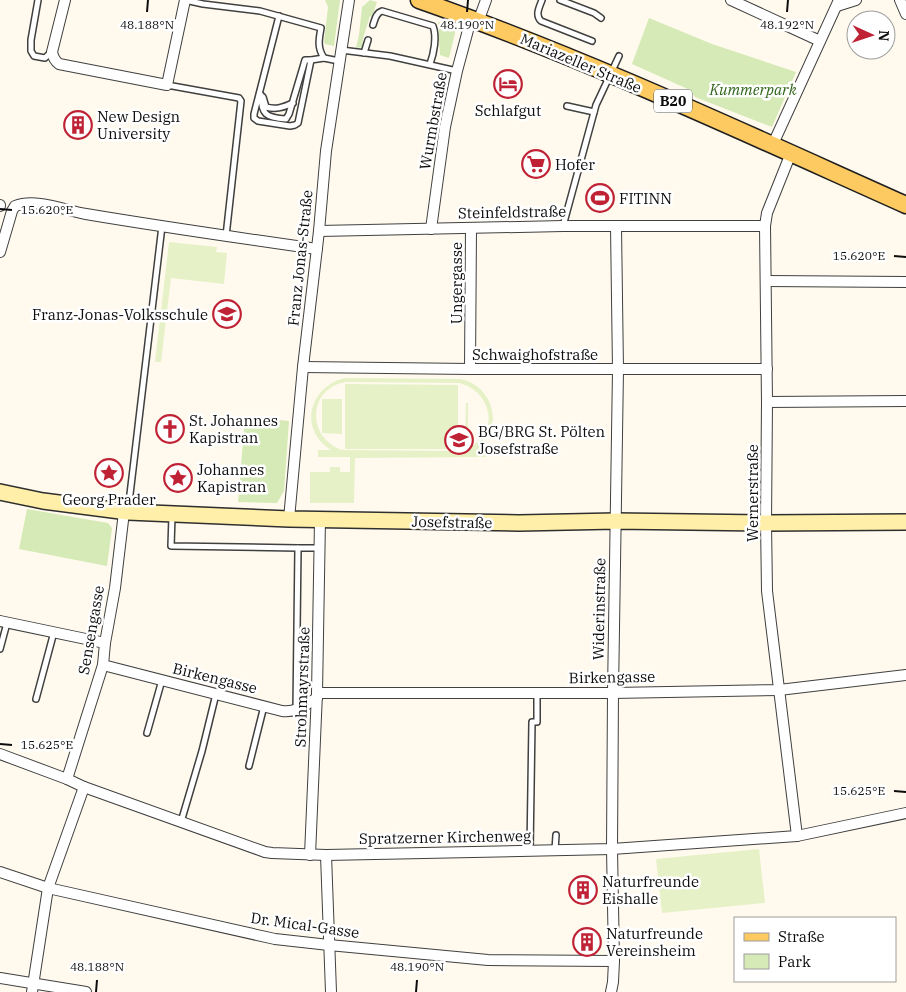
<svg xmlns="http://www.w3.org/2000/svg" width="906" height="992" viewBox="0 0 906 992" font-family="'IBM Plex Serif',serif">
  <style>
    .green { fill: #d5eab6 }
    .pitch { fill: #e6f1c8; fill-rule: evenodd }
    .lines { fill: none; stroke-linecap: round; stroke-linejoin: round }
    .lane-casing { stroke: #404040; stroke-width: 8 }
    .street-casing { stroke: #404040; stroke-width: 12 }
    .secondary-casing { stroke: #2f2f2f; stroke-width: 18 }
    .primary-casing { stroke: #1e1e1e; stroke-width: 19 }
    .lane { stroke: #fff; stroke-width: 5 }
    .street { stroke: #fff; stroke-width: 10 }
    .secondary { stroke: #ffefa8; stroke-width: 15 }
    .primary { stroke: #fcca60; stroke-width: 16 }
    .ticks { fill: none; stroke: #0d0d0d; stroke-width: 2 }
    .labels { text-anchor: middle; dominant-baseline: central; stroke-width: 5; stroke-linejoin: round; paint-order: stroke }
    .shield { fill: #fff; stroke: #565656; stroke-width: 1 }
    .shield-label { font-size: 14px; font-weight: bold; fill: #0d0d0d }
    .street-label { font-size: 15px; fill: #0d0d0d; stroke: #fff }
    .park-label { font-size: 15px; font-style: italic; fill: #31661c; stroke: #fff }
    .poi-label { font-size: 15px; fill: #0d0d0d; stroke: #fff; text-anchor: start }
    .ticks-label { font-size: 12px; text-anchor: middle; fill: #0d0d0d; stroke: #fff; stroke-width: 5; stroke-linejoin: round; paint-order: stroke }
  </style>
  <rect width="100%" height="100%" fill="#fffaed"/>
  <g class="green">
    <path d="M325 0H340L334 46 325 44 324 42 328 7Z"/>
    <path d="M370 0 377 2 372 17 370 16 363 38 362 47 356 48 359 35 362 7Z"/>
    <path d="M649 18 712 44 796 72 772 127 695 97 690 90 632 64Z"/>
    <path d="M438 22 455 27V33L449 58 440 55Z"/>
    <path d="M245 417 289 421 284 491 277 503 238 502Z"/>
    <path d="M27 509 108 523 112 528 107 566 19 549Z"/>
  </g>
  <g class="pitch">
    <path d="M169 242 217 247 216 252 227 253 224 284 171 278 161 362H155Z"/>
    <path d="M346 378 460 379C479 382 493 399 493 419 492 426 488 431 486 437 485 443 486 451 486 457L355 458 354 503H310V472H330V467H340V472H350V457H318V450H331C325 446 318 440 315 433 303 409 321 382 346 378ZM346 382 459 383C492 391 501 434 468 448V403H466L465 451 342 450C306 437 308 388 346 382Z"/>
    <path d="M345 384 458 385V449H345Z"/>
    <path d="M322 399H342V434L322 433Z"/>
    <path d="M759 849 765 903 662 913 656 859Z"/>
  </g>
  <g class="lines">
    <defs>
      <g id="lane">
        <path d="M38 0 31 40V51L34 56 45 58 51 52"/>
        <path d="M185 0 203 4 260 11 321 28C319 39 317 48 324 58L339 61"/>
        <path d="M542 0C539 8 535 15 541 21L592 41"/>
        <path d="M560 0 594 13 601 18"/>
        <path d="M279 16 254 114V118L258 121 290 126 295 125 298 123 311 60 324 58"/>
        <path d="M373 25C375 19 376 13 382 11L433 26C437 37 434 53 430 64"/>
        <path d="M341 50 390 56 457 71"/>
        <path d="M364 53 368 40"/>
        <path d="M167 85 239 98 241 101 226 236"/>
        <path d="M261 95C261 114 266 118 286 119L289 114 303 67 305 60H311"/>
        <path d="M263 97 266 107C276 110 284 107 293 103"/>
        <path d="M567 106 594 112"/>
        <path d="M563 226 596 105 619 56"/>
        <path d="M128 511 162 226"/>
        <path d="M172 516 171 546 298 548 296 710"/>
        <path d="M298 548H320"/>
        <path d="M0 649 7 623"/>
        <path d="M36 699 54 632"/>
        <path d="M147 733 162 680"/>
        <path d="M249 766 264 706"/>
        <path d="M181 822 202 751 216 694"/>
        <path d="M555 850 556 835"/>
        <path d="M530 851 532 722H537V693"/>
      </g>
      <g id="street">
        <path d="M65 0 52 52C53 57 55 61 59 64L167 85 185 0"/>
        <path d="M731 0 820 41"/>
        <path d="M900 0 906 14"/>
        <path d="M837 6 856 0"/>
        <path d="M478 22 486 0"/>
        <path d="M773 144 839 0"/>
        <path d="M791 153 767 213 765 226 767 402 766 523 767 591 797 836"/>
        <path d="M0 205V206"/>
        <path d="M431 229 445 127 457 71 471 19"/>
        <path d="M319 231 563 226H765"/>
        <path d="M0 252 12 211 15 206C36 198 64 210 86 214 163 227 240 238 317 249"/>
        <path d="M766 281 906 282"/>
        <path d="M303 367 470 369H767"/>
        <path d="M470 369 471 228"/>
        <path d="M767 402 906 401"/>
        <path d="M289 519 303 367 319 231 326 151 349 0"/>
        <path d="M0 621 105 643"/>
        <path d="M103 665 282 711C296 713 305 705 317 698"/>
        <path d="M317 693H613L779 690 906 675"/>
        <path d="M0 754 67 779 84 787 265 852 272 853 326 855 612 849 797 836 906 813"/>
        <path d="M67 779 103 665 105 643 115 588 124 512"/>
        <path d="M310 855 317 693 320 520"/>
        <path d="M326 855 331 992"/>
        <path d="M0 872 48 888 275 939 329 945 488 960 614 961"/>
        <path d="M0 978 86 992"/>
        <path d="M32 992 48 888 84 787"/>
        <path d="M611 992 613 982 614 961 612 849 613 693 618 370 616 226"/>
      </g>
      <path id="secondary" d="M0 492 43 501 128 512 289 519 519 523 616 521 766 523 906 522"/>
      <path id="primary" d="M419 0C585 58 745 133 906 205"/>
    </defs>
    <use href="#lane" class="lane-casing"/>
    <use href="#street" class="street-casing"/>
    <use href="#secondary" class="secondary-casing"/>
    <use href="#primary" class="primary-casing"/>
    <use href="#lane" class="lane"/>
    <use href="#street" class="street"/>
    <use href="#secondary" class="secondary"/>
    <use href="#primary" class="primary"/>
  </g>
  <path class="ticks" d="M147 12 148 0M467 12 468 0M787 12 788 0M0 209 12 210M894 256 906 257M0 744 12 745M894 791 906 792M96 992 97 980M416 992 417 980"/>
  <defs>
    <symbol id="hotel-ring" viewBox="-11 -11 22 22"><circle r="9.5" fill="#fff" stroke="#c02235" stroke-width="1.5"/><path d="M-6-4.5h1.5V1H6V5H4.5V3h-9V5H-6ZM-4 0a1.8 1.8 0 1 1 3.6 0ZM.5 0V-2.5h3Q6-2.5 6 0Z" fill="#c02235"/></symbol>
    <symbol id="building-ring" viewBox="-11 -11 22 22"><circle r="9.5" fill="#fff" stroke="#c02235" stroke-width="1.5"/><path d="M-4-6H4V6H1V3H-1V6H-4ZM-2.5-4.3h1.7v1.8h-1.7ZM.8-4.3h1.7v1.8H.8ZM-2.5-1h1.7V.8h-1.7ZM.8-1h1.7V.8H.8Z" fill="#c02235"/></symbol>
    <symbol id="supermarket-ring" viewBox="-11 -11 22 22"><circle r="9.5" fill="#fff" stroke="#c02235" stroke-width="1.5"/><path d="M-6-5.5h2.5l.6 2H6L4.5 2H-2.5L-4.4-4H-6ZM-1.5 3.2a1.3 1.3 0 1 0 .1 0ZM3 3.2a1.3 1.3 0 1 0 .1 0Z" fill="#c02235"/></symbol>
    <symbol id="stadium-ring" viewBox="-11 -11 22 22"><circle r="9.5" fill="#fff" stroke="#c02235" stroke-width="1.5"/><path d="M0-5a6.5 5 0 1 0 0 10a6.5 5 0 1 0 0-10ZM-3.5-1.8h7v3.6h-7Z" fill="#c02235"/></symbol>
    <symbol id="school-ring" viewBox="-11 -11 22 22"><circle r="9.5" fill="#fff" stroke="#c02235" stroke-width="1.5"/><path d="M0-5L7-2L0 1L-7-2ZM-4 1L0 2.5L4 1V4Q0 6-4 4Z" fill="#c02235"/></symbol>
    <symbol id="church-ring" viewBox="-11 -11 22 22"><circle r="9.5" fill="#fff" stroke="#c02235" stroke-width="1.5"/><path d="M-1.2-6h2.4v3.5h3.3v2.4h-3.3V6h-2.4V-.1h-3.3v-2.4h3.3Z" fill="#c02235"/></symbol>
    <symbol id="sight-ring" viewBox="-11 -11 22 22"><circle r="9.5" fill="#fff" stroke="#c02235" stroke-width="1.5"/><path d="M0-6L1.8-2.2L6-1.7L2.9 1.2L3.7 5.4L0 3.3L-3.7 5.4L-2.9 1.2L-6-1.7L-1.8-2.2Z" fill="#c02235"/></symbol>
  </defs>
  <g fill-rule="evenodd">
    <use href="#hotel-ring" x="492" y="68" width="32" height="32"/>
    <use href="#building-ring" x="62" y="109" width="32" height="32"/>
    <use href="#supermarket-ring" x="520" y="148" width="32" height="32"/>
    <use href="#stadium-ring" x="584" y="182" width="32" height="32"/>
    <use href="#school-ring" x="211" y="298" width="32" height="32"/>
    <use href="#church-ring" x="154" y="413" width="32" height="32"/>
    <use href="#school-ring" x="443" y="424" width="32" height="32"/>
    <use href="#sight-ring" x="93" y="457" width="32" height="32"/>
    <use href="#sight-ring" x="162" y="462" width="32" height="32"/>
    <use href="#building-ring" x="567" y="874" width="32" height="32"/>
    <use href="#building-ring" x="571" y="926" width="32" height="32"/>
  </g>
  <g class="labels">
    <rect class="shield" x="654" y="89.5" width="38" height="23" rx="4"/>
    <g class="shield-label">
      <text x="673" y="101">B20</text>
    </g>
    <g class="street-label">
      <text transform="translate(581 63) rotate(23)">Mariazeller Straße</text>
      <text transform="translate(433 121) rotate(-80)">Wurmbstraße</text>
      <text transform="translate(512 212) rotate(-1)">Steinfeldstraße</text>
      <text transform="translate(300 258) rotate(-84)">Franz Jonas-Straße</text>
      <text transform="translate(456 283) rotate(-90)">Ungergasse</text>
      <text x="535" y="354">Schwaighofstraße</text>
      <text transform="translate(752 493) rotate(-90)">Wernerstraße</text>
      <text transform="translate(452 522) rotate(1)">Josefstraße</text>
      <text transform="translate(599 609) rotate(-89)">Widerinstraße</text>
      <text transform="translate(91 630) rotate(-80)">Sensengasse</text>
      <text transform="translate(612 677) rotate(-1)">Birkengasse</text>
      <text transform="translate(215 678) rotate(14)">Birkengasse</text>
      <text transform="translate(302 687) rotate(-88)">Strohmayrstraße</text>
      <text transform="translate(445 837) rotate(-1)">Spratzerner Kirchenweg</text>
      <text transform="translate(305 925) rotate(8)">Dr. Mical-Gasse</text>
    </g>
    <g class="park-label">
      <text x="753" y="89">Kummerpark</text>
    </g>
    <g class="poi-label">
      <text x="508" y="110" text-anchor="middle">Schlafgut</text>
      <text x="97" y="116">New Design<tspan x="97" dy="17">University</tspan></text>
      <text x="555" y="164">Hofer</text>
      <text x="619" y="198">FITINN</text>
      <text x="208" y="314" text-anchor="end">Franz-Jonas-Volksschule</text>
      <text x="189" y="420">St. Johannes<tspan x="189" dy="17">Kapistran</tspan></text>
      <text x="478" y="431">BG/BRG St. Pölten<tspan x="478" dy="17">Josefstraße</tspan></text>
      <text x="197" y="469">Johannes<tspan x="197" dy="17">Kapistran</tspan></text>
      <text x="109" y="499" text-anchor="middle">Georg Prader</text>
      <text x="602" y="881">Naturfreunde<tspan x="602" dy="17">Eishalle</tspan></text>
      <text x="606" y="933">Naturfreunde<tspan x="606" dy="17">Vereinsheim</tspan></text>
    </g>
  </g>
  <g class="ticks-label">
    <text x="147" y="29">48.188°N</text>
    <text x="467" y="29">48.190°N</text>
    <text x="787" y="29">48.192°N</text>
    <text x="47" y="214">15.620°E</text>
    <text x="859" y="260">15.620°E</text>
    <text x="47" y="749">15.625°E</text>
    <text x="859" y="795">15.625°E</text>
    <text x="97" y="971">48.188°N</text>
    <text x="417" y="971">48.190°N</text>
  </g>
  <rect x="734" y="917" width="162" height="65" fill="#ffffff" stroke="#9e9e9e"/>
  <rect x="744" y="933" width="25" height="8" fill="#fcca60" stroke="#9e9e9e"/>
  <text x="778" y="942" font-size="15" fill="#0d0d0d">Straße</text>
  <rect x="744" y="954" width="25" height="15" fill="#d5eab6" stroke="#9e9e9e"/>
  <text x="778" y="967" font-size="15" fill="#0d0d0d">Park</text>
  <g transform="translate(871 35) rotate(93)"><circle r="24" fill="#ffffff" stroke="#9e9e9e"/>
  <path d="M0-4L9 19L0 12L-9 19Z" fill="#c02235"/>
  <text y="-8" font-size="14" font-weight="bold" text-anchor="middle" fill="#0d0d0d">N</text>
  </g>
</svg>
